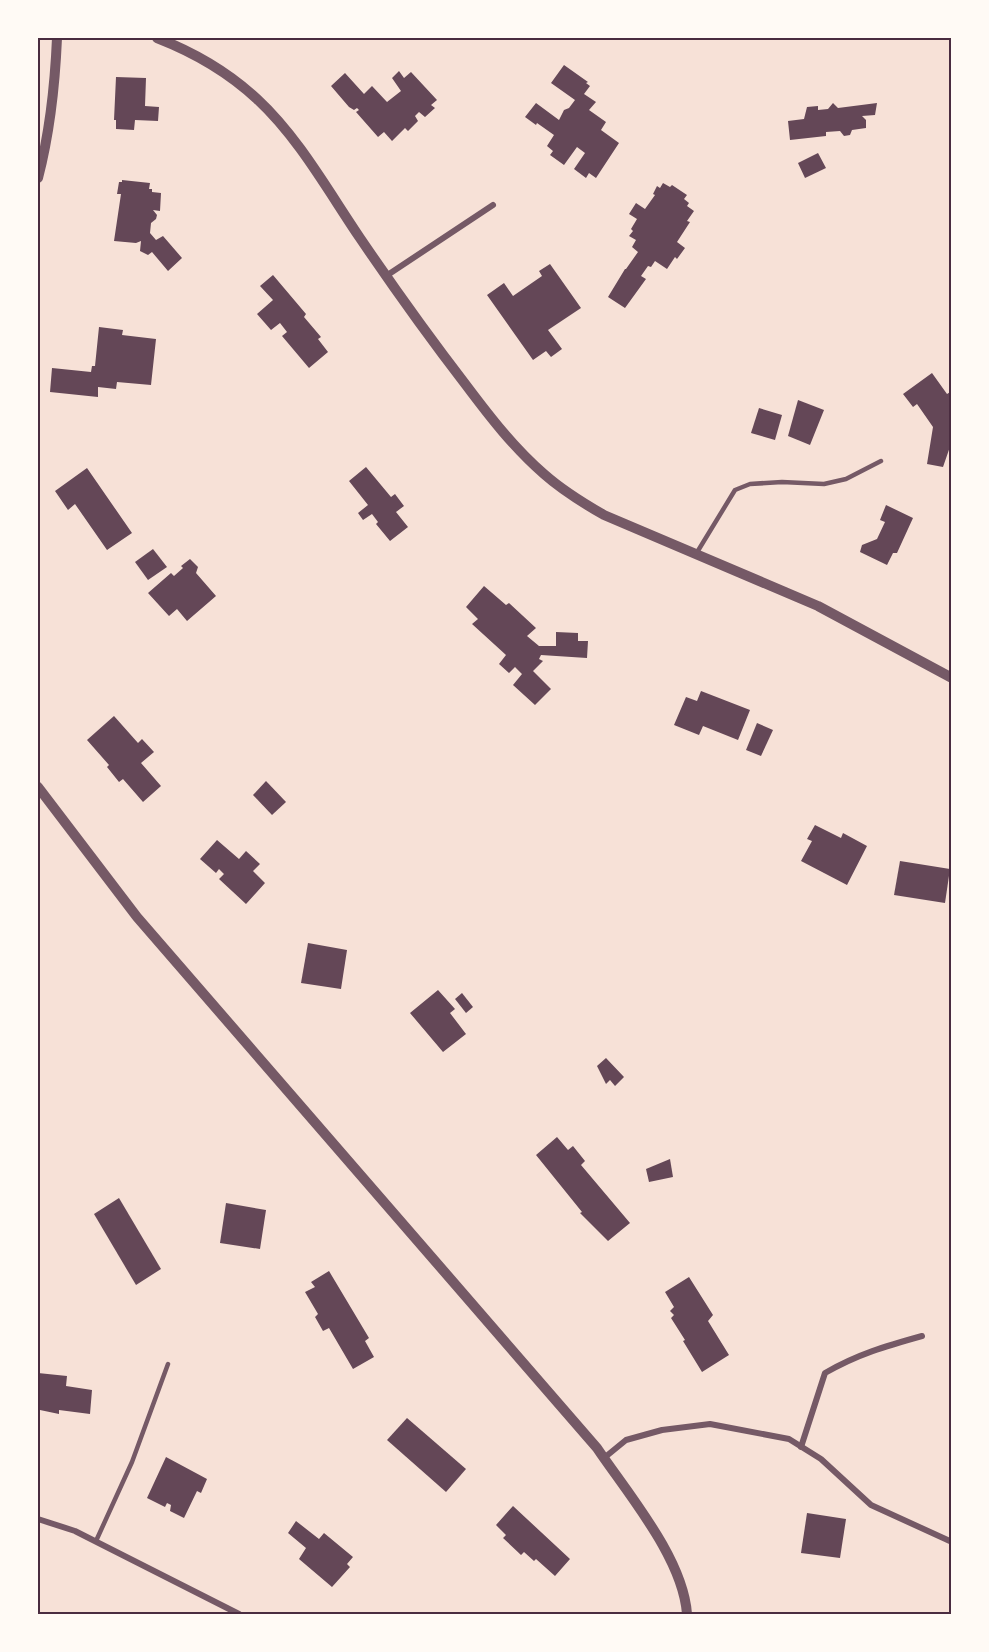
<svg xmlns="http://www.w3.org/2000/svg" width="989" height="1652" viewBox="0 0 989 1652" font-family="Bitter,serif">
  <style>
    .building { fill: #644757 }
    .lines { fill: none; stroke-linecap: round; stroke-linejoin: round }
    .service { stroke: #755966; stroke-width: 4.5 }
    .minor { stroke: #755966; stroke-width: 6 }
    .tertiary { stroke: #755966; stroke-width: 10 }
    .neatline { fill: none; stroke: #4a2c40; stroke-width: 2 }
  </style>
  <rect width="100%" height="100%" fill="#f7e1d7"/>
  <g class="building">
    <path d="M564 65 588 82 586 83 590 86 584 94 596 102 589 110 606 122 601 130 619 143 596 178 589 173 586 178 574 169 585 153 577 147 564 165 550 155 553 151 547 146 554 135 537 123 536 125 525 117 536 103 559 120 564 110 569 108 575 100 551 83Z"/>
    <path d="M399 71 404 78 411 72 437 100 431 105 435 108 425 117 419 112 415 116 418 121 408 131 405 128 392 141 384 132 378 137 356 112 359 110 357 108 354 110 349 107 331 86 345 73 364 94 372 86 387 102 401 91 392 78Z"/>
    <path d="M116 77 146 78 145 106 159 107 158 121 135 120 134 130 116 129V120H114Z"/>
    <path d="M833 103 838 108 877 103 875 115 862 116 866 120V128L852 130 850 135 844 136 840 131 826 132V136L790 140 788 121 804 119 807 107 818 106V110L828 109Z"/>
    <path d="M818 153 826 168 805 178 798 163Z"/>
    <path d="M122 180 150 183 149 189H152V192L161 193 160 211 153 210 157 215 156 219 151 223 150 233 156 240 163 236 182 258 168 271 152 252 148 255 140 251 141 241 136 243 114 241 121 194H117L119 182H122Z"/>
    <path d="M663 183 670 187 672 185 687 195 684 199 689 203 687 206 694 211 687 221 690 222 677 242 685 248 677 259 675 257 667 269 655 261 651 267 648 266 641 276 646 279 625 308 608 297 625 269H626L638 252 632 247 636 240 629 236 633 231 631 229 637 219 629 214 636 203 645 209 655 195 653 194 657 186 660 188Z"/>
    <path d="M550 264 581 308 548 330 562 349 551 357 546 351 533 360 487 295 504 283 513 296 542 276 539 271Z"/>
    <path d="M273 275 306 314 304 317 321 337 318 339 328 352 309 368 282 336 287 332 280 323 271 330 257 314 273 300 260 286Z"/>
    <path d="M99 327 123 330 122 335 156 339 151 385 117 382 116 389 98 387V397L50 392 52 368 91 372 92 366H95Z"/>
    <path d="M932 373 947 394 952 391V441L943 467 927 464 933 427 917 404 913 407 903 394Z"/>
    <path d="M798 400 824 410 810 445 788 436Z"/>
    <path d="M759 408 782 415 775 440 751 433Z"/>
    <path d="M366 467 391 497 395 494 404 506 396 512 408 527 390 541 376 524 378 522 372 514 363 520 358 513 368 505 349 481Z"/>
    <path d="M87 468 132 533 107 550 75 504 68 510 55 491Z"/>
    <path d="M886 505 913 518 897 553H893L887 565 860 552 862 545 877 539 885 522 880 520Z"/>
    <path d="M153 549 167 567 148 580 135 562Z"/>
    <path d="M190 559 198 567 196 573 216 596 187 621 177 609 169 616 148 593 171 573 174 576 183 568 181 566Z"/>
    <path d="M484 586 506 605 509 603 536 628 527 636 539 646H556V632L578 633V641H588L587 658 541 655 539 659 543 661 533 671 551 689 535 705 513 685 522 674 515 667 509 673 499 664 506 655 472 624 478 619 466 607Z"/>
    <path d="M701 691 750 710 738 740 703 726 699 735 674 725 686 697 697 701Z"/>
    <path d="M114 716 138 743 142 739 154 752 141 763 161 786 143 802 123 779 119 782 107 767 109 765 87 740Z"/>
    <path d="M757 723 773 730 761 756 746 750Z"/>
    <path d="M266 781 286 802 272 815 253 795Z"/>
    <path d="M815 825 841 838 843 833 867 846 847 885 801 861 812 841 807 839Z"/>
    <path d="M217 840 239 859 246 851 260 864 253 871 265 883 246 904 219 879 224 874 219 869 216 873 200 859Z"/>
    <path d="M900 861 950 869 945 903 894 895Z"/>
    <path d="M308 943 347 950 341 989 301 983Z"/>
    <path d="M438 990 455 1009 450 1013 466 1034 443 1052 410 1013Z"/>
    <path d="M462 993 473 1007 466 1013 455 999Z"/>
    <path d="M606 1058 624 1077 615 1086 610 1080 606 1084 597 1066Z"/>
    <path d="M557 1137 568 1150 573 1146 585 1161 581 1165 630 1223 608 1241 580 1213 582 1212 536 1155Z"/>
    <path d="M670 1159 673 1177 649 1182 646 1169Z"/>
    <path d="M119 1198 161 1269 136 1285 94 1214Z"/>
    <path d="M226 1203 266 1210 260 1249 220 1243Z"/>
    <path d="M329 1271 369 1338 365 1341 374 1357 353 1369 329 1328 323 1331 315 1317 318 1314 305 1292 315 1287 311 1282Z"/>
    <path d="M689 1277 713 1315 708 1321 729 1355 702 1372 683 1341 685 1340 671 1318 674 1315 670 1311 674 1307 665 1292Z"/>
    <path d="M38 1373 67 1376 66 1386 92 1390 90 1414 59 1410V1414L40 1410 38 1407Z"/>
    <path d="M407 1418 466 1469 446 1492 387 1440Z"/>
    <path d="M166 1457 207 1479 201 1493 197 1491 184 1518 170 1511 171 1505 167 1503 165 1507 147 1498Z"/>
    <path d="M513 1506 570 1559 555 1576 536 1559 534 1561 524 1552 521 1555 503 1538 506 1535 496 1525Z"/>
    <path d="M807 1513 846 1519 840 1558 801 1553Z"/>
    <path d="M296 1521 319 1539 324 1533 353 1557 347 1564 350 1567 332 1587 299 1559 306 1548 288 1533Z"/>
  </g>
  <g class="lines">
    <g class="service">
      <path d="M696 554 735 490 750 484 782 482 824 484 846 479 881 461"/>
      <path d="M96 1541 132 1462 168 1364"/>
    </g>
    <g class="minor">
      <path d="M386 276 493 205"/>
      <path d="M801 1447 825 1373C858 1354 886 1346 922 1336"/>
      <path d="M604 1458 626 1440 662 1430 710 1424 789 1439 821 1459 871 1505 952 1542"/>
      <path d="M38 1519 75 1531 239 1614"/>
    </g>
    <g class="tertiary">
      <path d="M157 38C193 52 228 72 257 99 299 138 328 191 360 238 394 288 429 337 466 385 490 417 514 448 544 474 562 490 583 503 604 515L818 606 952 678"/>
      <path d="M38 178C50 132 55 85 57 38"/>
      <path d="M38 787 137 917 597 1448C628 1494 683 1558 687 1614"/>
    </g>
  </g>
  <rect width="989" height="1652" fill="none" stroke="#fffaf5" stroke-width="78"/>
  <rect x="39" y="39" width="911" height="1574" class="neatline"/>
</svg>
